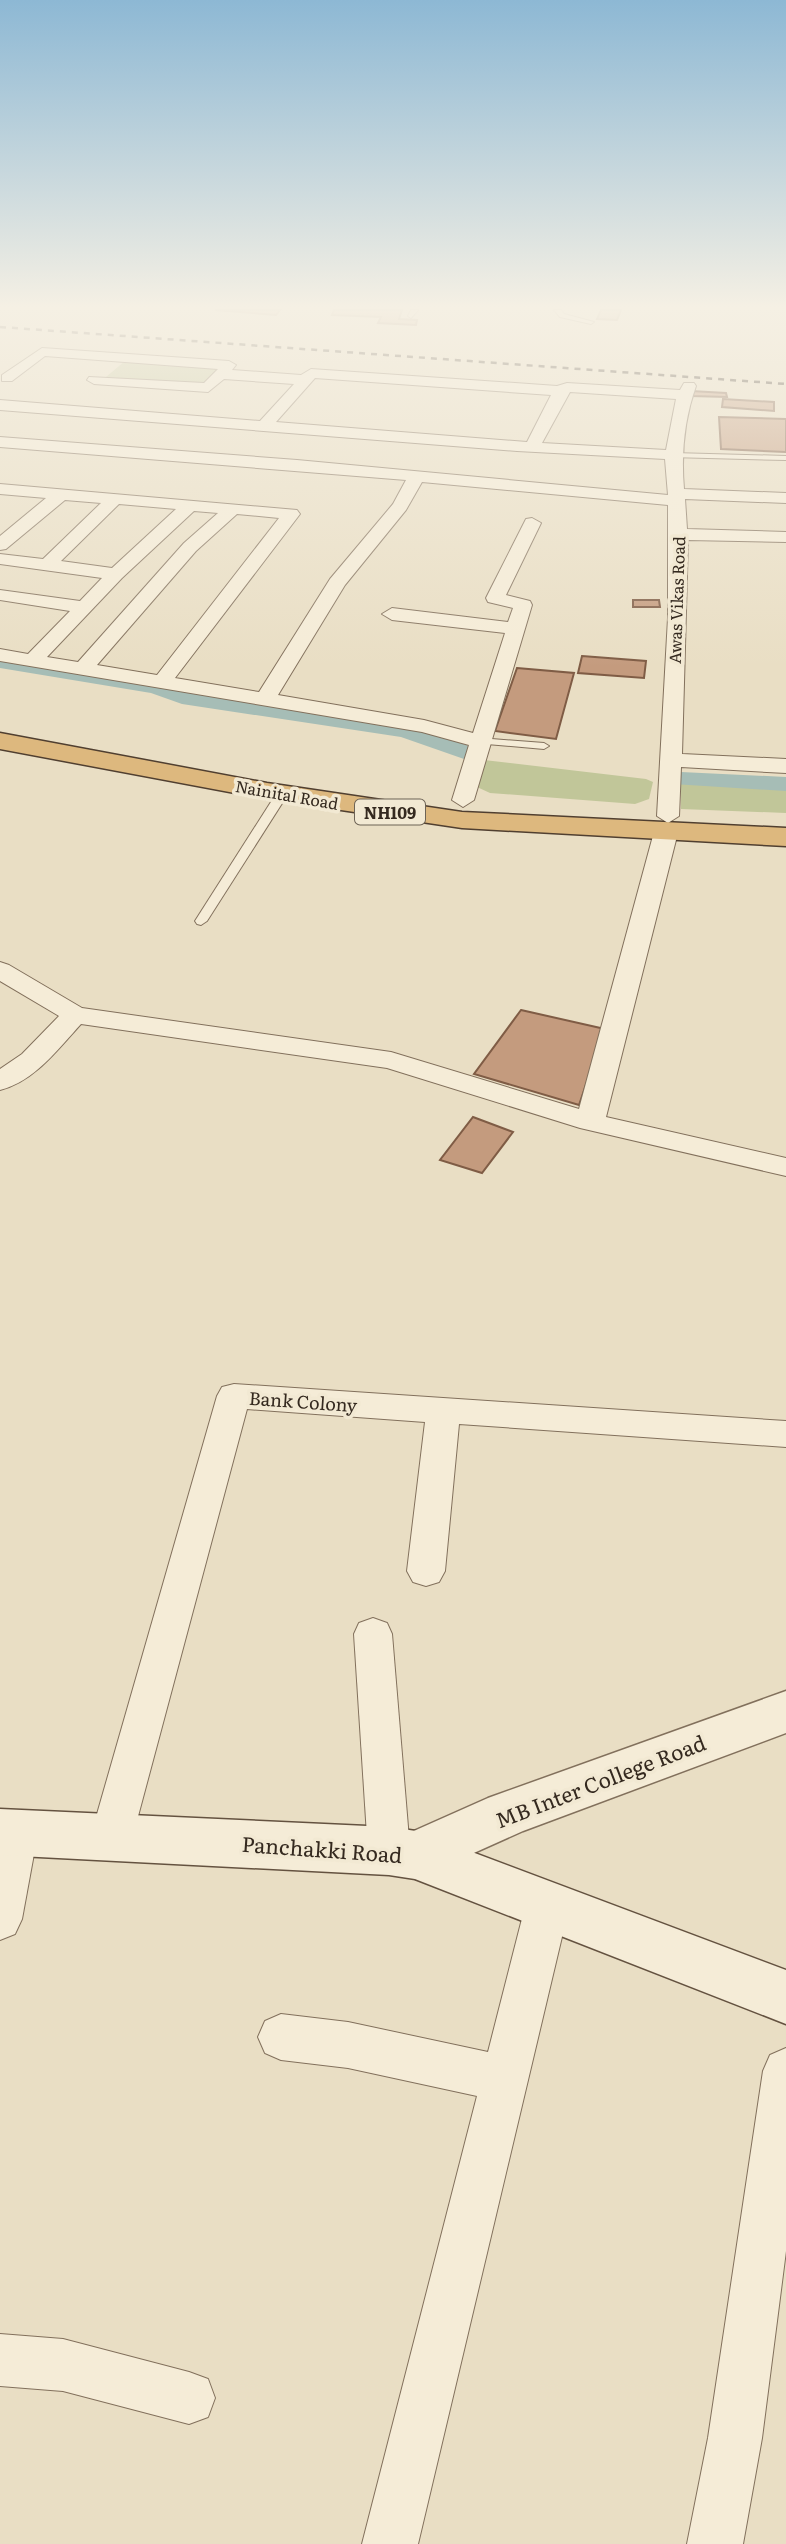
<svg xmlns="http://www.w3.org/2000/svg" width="786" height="2544" viewBox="0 0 786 2544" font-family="Literata,serif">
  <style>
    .green { fill: #c1c699 }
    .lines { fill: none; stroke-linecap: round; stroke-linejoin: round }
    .canal { fill: #a6bdb6; fill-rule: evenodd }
    .building { fill: #c49b7e; stroke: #7f5c45; stroke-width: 2 }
    .service-casing { stroke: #82705c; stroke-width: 2 }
    .minor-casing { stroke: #82705c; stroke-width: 2 }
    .tertiary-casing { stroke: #82705c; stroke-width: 3 }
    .secondary-casing { stroke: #645240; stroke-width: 3 }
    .trunk-casing { stroke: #503f30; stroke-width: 3 }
    .service { fill: #f5ecd7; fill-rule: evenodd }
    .minor { fill: #f5ecd7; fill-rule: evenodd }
    .tertiary { fill: #f5ecd7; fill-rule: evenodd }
    .secondary { fill: #f5ecd7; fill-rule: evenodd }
    .trunk { fill: #ddb87e; fill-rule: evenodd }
    .rail { stroke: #34291f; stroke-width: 2.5; stroke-dasharray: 6 6; stroke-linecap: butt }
    .labels { text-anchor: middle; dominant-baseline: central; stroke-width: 7; stroke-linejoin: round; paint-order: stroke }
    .far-street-label { font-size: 16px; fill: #34291f; stroke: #f2e9d3 }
    .shield { fill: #f2e9d3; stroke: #6d6355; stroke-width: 2 }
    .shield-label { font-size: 16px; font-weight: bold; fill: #34291f }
    .street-label { font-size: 18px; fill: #34291f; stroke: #f2e9d3 }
    .near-street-label { font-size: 21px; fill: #34291f; stroke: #f2e9d3 }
  </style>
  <rect width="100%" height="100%" fill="#e9dec4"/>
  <g class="green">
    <path d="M125 361 222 369 205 385 106 377Z"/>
    <path d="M484 760 646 779 653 782 649 799 635 804 490 793 477 787Z"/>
    <path d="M681 783 786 788V813L681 809Z"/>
  </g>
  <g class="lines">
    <g class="canal">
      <path d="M0 656 156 681 186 691 405 724 472 747 475 752 464 759 401 737 182 704 151 693 0 668Z"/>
      <path d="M681 772 786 777V791L673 784 669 779 673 774Z"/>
    </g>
  </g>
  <g class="building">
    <path d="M215 310H280L276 315Z"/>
    <path d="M334 310H402L399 319 417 320 416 325 378 323 381 317 332 315Z"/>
    <path d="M601 310H621L617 320 597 319Z"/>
    <path d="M691 391 726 393 727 397 691 396Z"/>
    <path d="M723 399 774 402V411L722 407Z"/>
    <path d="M719 417 786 419V452L721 449Z"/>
    <path d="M633 600H659L660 607H633Z"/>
    <path d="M582 656 646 661 644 678 578 673Z"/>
    <path d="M517 668 574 673 556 739 495 731Z"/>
    <path d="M521 1010 605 1029 579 1105 474 1074Z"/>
    <path d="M473 1117 513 1132 482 1173 440 1160Z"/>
  </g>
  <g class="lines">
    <defs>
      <g id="service">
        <path d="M411 310H418L411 318 408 316Z"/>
        <path d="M554 310H561L564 314 594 322 591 324 560 317Z"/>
        <path d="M673 453 786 456V460L670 457Z"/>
        <path d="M479 738 544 743 549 746 544 749 475 743 474 741Z"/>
        <path d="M282 791 288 794 207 921 201 925 197 924 195 921 276 794Z"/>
      </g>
      <g id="minor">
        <path d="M42 348 229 361 236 365 232 370 301 375 311 369 557 386 567 383 680 390 684 383H694L696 386C684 420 681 454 684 489L786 493V503L685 499 687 529 786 532V542L688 540 682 754 786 759V773L681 767 679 816 668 823 657 816 668 618V505L422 482 406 510 345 585 278 695 424 720 473 733 505 633 392 620 382 614 392 608 508 622 513 608 488 602 486 598 526 519 532 518 541 523 506 595 530 601 532 605 474 800 463 807 452 800 469 745 422 732 0 661V649L28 654 70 611 0 600V590L80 601 102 578 0 564V554L43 559 101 503 65 500 6 549 0 550V536L46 498 0 494V484L297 510 300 514 297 518 175 678 259 692 330 579 393 504 406 480 0 447V437L297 460 668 495 665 459 517 451 0 410V400L260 421 294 384 224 379 208 392 94 384 87 380 89 377 204 383 218 369 45 356 12 381H2V375ZM315 378 551 395 527 442 276 422ZM570 392 676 399 666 450 542 443ZM119 504 176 509 112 568 61 561ZM194 511 218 513 184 543 78 662 47 657 122 578ZM237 514 279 518 157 675 97 665 196 551Z"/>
        <path d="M666 825 674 827 678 832 606 1117 786 1158V1176L580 1128 387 1068 81 1024C59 1048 34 1082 0 1090V1069L22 1054 59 1016 0 981V962L9 965 82 1008 391 1052 579 1109 654 832 658 827Z"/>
        <path d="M234 1384 786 1421V1447L459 1424 445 1571 439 1582 426 1586 413 1582 407 1571 425 1422 247 1409 133 1835 127 1849 112 1854 97 1849 91 1835 217 1396 222 1387Z"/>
        <path d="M373 1618 387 1623 392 1634 410 1851 404 1865 389 1870 374 1865 368 1851 354 1634 359 1623Z"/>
        <path d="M17 1813 32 1818 38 1832 22 1919 15 1934 0 1940V1823L2 1818Z"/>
        <path d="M548 1883 563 1889 570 1903 418 2544H362L477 2096 348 2068 281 2060 265 2053 258 2037 265 2021 281 2014 348 2022 488 2052 526 1903 533 1889Z"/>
        <path d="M786 2048V2251L762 2438 743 2544H687L708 2438 763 2071 770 2055Z"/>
        <path d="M0 2334 63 2339 189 2372 208 2379 215 2398 208 2417 189 2424 63 2391 0 2386Z"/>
      </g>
      <path id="tertiary" d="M786 1691V1733L523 1831 416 1879 398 1872 390 1855 398 1838 488 1798Z"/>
      <path id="secondary" d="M0 1809 389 1827 416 1831 786 1970V2024L415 1879 389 1875 0 1855Z"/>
      <path id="trunk" d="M0 733 267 783 462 812 786 828V846L462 828 267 799 0 749Z"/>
    </defs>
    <use href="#service" class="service-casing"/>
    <use href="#minor" class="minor-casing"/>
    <use href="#tertiary" class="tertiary-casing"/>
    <use href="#secondary" class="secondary-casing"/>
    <use href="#trunk" class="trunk-casing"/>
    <use href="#service" class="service"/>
    <use href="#minor" class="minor"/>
    <use href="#tertiary" class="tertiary"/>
    <use href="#secondary" class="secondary"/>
    <use href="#trunk" class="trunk"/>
    <path class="rail" d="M0 327 786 384"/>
  </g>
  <linearGradient id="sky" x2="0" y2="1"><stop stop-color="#8db8d4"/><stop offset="0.46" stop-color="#f5f0e4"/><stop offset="1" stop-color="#f5f0e4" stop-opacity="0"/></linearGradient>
  <rect width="786" height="667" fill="url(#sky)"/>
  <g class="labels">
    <g class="far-street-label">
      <text transform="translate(676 600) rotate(-88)">Awas Vikas Road</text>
      <text transform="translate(287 794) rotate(10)">Nainital Road</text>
    </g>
    <rect class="shield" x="355" y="799.5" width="70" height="25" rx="5"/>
    <g class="shield-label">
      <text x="390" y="812">NH109</text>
    </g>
    <g class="street-label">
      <text transform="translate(303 1401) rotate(4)">Bank Colony</text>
    </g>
    <g class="near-street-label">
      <text transform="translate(600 1780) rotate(-21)">MB Inter College Road</text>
      <text transform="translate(322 1848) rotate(4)">Panchakki Road</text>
    </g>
  </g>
</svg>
